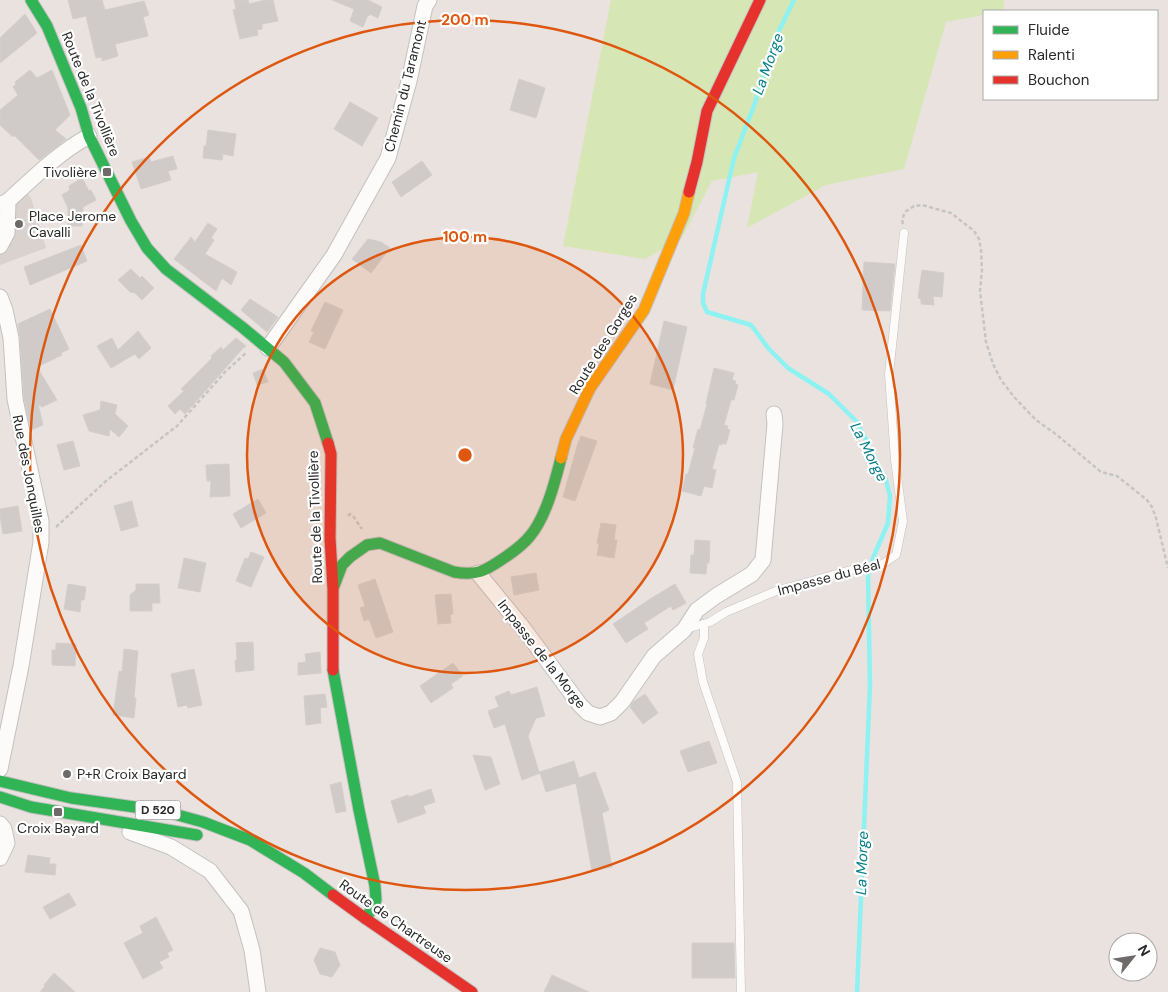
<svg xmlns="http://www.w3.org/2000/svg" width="1168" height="992" viewBox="0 0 1168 992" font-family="'DM Sans',sans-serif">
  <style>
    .green { fill: #d7e6b5 }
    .plaza { fill: #dad2cf }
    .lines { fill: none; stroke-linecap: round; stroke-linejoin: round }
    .stream { stroke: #8df2f1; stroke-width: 4.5 }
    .building { fill: #d0cbc9; stroke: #d4cecb }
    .lane-casing { stroke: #c3c1c1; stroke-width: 9 }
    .street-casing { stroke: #c3c1c1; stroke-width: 17 }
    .fast-casing { stroke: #c3c1c1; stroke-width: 13 }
    .slow-casing { stroke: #c3c1c1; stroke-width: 13 }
    .jam-casing { stroke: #c3c1c1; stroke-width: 13 }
    .path { stroke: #c6c5c5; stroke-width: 2.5; stroke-dasharray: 4 2.5; stroke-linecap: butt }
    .lane { stroke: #fcfbfa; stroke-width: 8 }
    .street { stroke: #fcfbfa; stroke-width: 15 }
    .fast { stroke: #30b455; stroke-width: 11 }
    .slow { stroke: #ff9f0a; stroke-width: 11 }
    .jam { stroke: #e5322d; stroke-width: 11 }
    .ring { fill: none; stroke: #de570e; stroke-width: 2.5 }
    .poi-dot { fill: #6d6a69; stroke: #fff; stroke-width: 2 }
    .labels { text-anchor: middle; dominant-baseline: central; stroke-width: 4.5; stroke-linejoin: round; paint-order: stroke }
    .shield { fill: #fff; stroke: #6a6a6a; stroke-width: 1 }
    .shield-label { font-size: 12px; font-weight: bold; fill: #2a2a2a }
    .street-label { font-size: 14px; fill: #2a2a2a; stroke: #fff }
    .poi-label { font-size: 14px; fill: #2a2a2a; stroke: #fff; text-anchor: start }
    .water-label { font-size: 15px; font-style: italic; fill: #057f88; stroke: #fff }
    .centre { fill: #de570e; stroke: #fff; stroke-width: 2.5 }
    .ring-label { font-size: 15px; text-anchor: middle; font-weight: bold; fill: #de570e; stroke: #fff; stroke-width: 4.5; stroke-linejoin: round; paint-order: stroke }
  </style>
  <rect width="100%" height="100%" fill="#eae2df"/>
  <path class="green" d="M611 0H1004V11H984V15L946 22 904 169 826 185 747 228 758 172 712 181 682 238 645 259 563 246Z"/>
  <path class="plaza" d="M20 183 31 198 46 248 0 265V199Z"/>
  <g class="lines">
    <path class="stream" d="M794 0 773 43 755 103 734 158 703 294V303L707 312 751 325 769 349 788 368 829 394 857 422 886 480 890 496 888 523 873 558 868 576 870 685 857 992"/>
  </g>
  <g class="building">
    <path d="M68 0H102L105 10 144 1 149 15 143 17 148 36 115 44 118 56 102 61V57L96 58 86 16 73 19Z"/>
    <path d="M234 0H248L249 4 265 0H273L278 21 262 24V29L257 30 258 35 240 39 233 10 236 9Z"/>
    <path d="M332 0H368L382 7 378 18 370 14 369 16 368 15 363 27 350 21 354 9Z"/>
    <path d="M25 14 37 33 0 63V38Z"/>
    <path d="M30 70 37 78 52 70 70 115 55 130 66 139 39 160 14 135 13 137 0 125V110L18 95 13 87 16 84 15 82Z"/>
    <path d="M519 79 545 88 536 118 510 110Z"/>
    <path d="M350 102 378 118 362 146 334 129Z"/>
    <path d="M208 130 236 134 233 156 223 154 222 160 203 158 204 146H206Z"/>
    <path d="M173 156 177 169 168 171 171 180 141 189 132 162 149 157 151 162Z"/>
    <path d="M422 161 432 175 401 197 392 182Z"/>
    <path d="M82 178 89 191 91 190 96 200 83 207 82 226H68V208L62 195 70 190 69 186Z"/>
    <path d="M208 223 217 229 211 238 214 240 205 254 237 272 231 285 222 278 216 291 174 259 191 237 195 242Z"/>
    <path d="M368 239 381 242 390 248 371 273 352 259Z"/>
    <path d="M81 245 87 261 30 285 24 267Z"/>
    <path d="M864 262 895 264 890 311 862 310Z"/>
    <path d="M131 269 140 278 142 276 154 288 142 300 135 293 130 292 118 280Z"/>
    <path d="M922 270 944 273 942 297 933 296 934 305 921 304V299L918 298Z"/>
    <path d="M250 299 278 317 267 332 241 310Z"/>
    <path d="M325 302 343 310 325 349 309 342 314 332 311 331Z"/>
    <path d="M50 309 69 349 61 353 62 355 37 367 57 400 42 407 38 404 43 425 31 430 24 398 20 337 18 324Z"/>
    <path d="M664 321 687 327 673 390 650 384Z"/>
    <path d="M138 331 151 348 139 359 135 354 111 368 97 346 112 338 118 350Z"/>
    <path d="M236 338 246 346 244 348V347L185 414 180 409 175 414 168 406 184 391 181 389 212 358 211 356 221 347 223 350Z"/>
    <path d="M714 368 734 373 732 380 736 381 735 384 738 385 734 400H731L724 425 728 426 727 429 730 430 726 444 722 443V445L719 444 712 469 716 470 712 488 704 486 701 496 682 491 686 474H688L695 448H693L698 429 700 430 707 404H706Z"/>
    <path d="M263 369 268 382 257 385 253 373Z"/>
    <path d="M101 401 117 405 115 414 128 426 119 437 110 429 109 436 89 431 83 415 100 410Z"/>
    <path d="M581 436 597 441 575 501 563 497 578 443Z"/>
    <path d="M73 441 80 466 64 470 57 445Z"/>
    <path d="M229 464 230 496 210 497 211 481H207L206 465Z"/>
    <path d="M258 499 266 513 241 528 233 514Z"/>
    <path d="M132 501 138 526 121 531 114 506Z"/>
    <path d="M18 506 22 531 3 534 0 516V509Z"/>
    <path d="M601 523 616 525 614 540H617L614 558 597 555 599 544 597 543Z"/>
    <path d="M695 540 710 541 709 563H707L706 574 690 573 691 555H694Z"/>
    <path d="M251 552 264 557 251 587 236 581 245 558 248 559Z"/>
    <path d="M184 558 206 563 200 592 178 588Z"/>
    <path d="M536 573 539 590 514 595 511 577Z"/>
    <path d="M375 579 393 632 376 638 369 619 364 621 360 608 365 606 358 585Z"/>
    <path d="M68 584 86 587 84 600H81L80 612 64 609Z"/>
    <path d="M136 584H159L160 603H152V611H130V595L136 590Z"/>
    <path d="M675 584 686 603 673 610 671 606 644 623 648 629 626 643 613 624 650 599Z"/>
    <path d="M451 594 453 614 450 615 451 623 438 624 435 595Z"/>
    <path d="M253 642 254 670 236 672 235 660H237L236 643Z"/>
    <path d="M56 643 76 644 75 666 52 665V650H56Z"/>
    <path d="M124 649 138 651 134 698H136L134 718 113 715 119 671 122 672Z"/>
    <path d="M320 652 321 673 298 675V663L306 662 305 654Z"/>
    <path d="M453 663 463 676 451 684 453 688 431 703 420 686Z"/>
    <path d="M194 669 202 705 188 708 187 705 178 707 171 674Z"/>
    <path d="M537 687 545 716 536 718 528 736 539 772 574 761 579 778 595 772 609 810 602 813 612 867 592 871 576 783 546 792 540 773 522 780 505 724 494 728 488 711 499 707 495 697 509 691 511 695Z"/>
    <path d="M325 694 327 707 320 708 321 723 306 725 304 696Z"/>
    <path d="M645 694 658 713 643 724 630 707 633 702Z"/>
    <path d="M709 741 717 763 688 772 680 751Z"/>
    <path d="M473 755 491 757 500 784 485 790Z"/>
    <path d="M341 782 346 811 336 813 330 785Z"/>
    <path d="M431 789 435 802 423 806 426 813 398 823 391 801 408 795 409 797Z"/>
    <path d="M28 855 50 858 49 864H56L55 875 25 872Z"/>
    <path d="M69 893 76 905 50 919 43 907Z"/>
    <path d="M156 917 173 950 167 953 169 957 159 962 163 968 143 979 124 943 143 933 140 926Z"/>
    <path d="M692 943H734L735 978H692Z"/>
    <path d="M320 948 335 952 340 965 332 977 320 974 314 960Z"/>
    <path d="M54 973 75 992H40L45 986 44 985Z"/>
    <path d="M552 975 589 992H544Z"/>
  </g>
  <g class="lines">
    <defs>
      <g id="lane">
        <path d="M704 624V638L698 654 703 682 737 782 741 992"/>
        <path d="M686 629 710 622 726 612 776 591 858 568 878 567 896 555 903 521 895 460 889 374 904 233"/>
      </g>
      <g id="street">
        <path d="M0 205 8 201C33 178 58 153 89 136"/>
        <path d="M0 246 7 233 8 201"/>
        <path d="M0 297 5 310 11 338 15 399 41 521V542L21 666 0 769"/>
        <path d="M268 348 334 255 388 158 409 81 425 6 429 0"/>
        <path d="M478 573 523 628 580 705 588 713 600 717 611 713 622 702 654 656 684 630 697 610 716 596 752 574 763 560 775 424 774 414"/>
        <path d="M0 824 4 829 7 843 0 858"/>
        <path d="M130 832 171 847 210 871 241 911 252 950 258 992"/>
      </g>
      <g id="fast">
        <path d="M31 0 47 26 81 108 89 136 131 221 147 248 166 269 242 327 284 362 315 403 328 443"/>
        <path d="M334 586 342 565 350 557 367 545 380 543 454 572C477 576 485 571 504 558 513 552 523 545 530 536 546 517 555 482 561 458"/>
        <path d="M333 670 359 810 375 886 376 900 366 919"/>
        <path d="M0 781 71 798 163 811 203 822 250 840 304 873 333 895"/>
        <path d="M0 797 31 807 197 835"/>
      </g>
      <path id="slow" d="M561 458 566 439 590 388 644 310 684 213 689 192"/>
      <g id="jam">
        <path d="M689 192 697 162 707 111 760 0"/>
        <path d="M328 443 331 454 330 538 333 589V670"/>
        <path d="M333 895 366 919 472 992"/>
      </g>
    </defs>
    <use href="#lane" class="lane-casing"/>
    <use href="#street" class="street-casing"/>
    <use href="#fast" class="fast-casing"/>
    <use href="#slow" class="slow-casing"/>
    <use href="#jam" class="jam-casing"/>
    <g class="path">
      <path d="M903 224 902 220 905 212 914 206 922 205 951 213 974 231 979 239 981 249 982 270 980 291 986 342 993 364 1001 380 1015 398 1036 420 1057 435 1101 472 1117 476 1147 500 1152 507 1156 518 1168 568"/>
      <path d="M348 516 350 514 353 516 362 529"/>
      <path d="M56 527 106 481 177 426 226 371 247 352"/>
    </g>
    <use href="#lane" class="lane"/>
    <use href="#street" class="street"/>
    <use href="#fast" class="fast"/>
    <use href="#slow" class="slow"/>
    <use href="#jam" class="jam"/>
  </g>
  <circle cx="465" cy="455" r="218" fill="#de570e" fill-opacity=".12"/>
  <g class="ring">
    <circle cx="465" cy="455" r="218"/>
    <circle cx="465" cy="455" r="435"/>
  </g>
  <g class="poi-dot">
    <rect x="102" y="167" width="10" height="10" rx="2.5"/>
    <circle cx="19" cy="224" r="5"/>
    <circle cx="67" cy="774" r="5"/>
    <rect x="53" y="807" width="10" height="10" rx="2.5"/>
  </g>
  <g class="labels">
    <rect class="shield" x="135.5" y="800.5" width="45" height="19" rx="4"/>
    <g class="shield-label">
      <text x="158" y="810">D 520</text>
    </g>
    <g class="street-label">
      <text transform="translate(405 86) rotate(-76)">Chemin du Taramont</text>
      <text transform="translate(91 94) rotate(68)">Route de la Tivollière</text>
      <text transform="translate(603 344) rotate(-58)">Route des Gorges</text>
      <text transform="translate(29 474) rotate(79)">Rue des Jonquilles</text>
      <text transform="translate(315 517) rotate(-92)">Route de la Tivollière</text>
      <text transform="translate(829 577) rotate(-15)">Impasse du Béal</text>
      <text transform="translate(542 654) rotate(52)">Impasse de la Morge</text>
      <text transform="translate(396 921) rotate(35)">Route de Chartreuse</text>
    </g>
    <g class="poi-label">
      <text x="97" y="172" text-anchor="end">Tivolière</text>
      <text x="29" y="216">Place Jerome<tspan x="29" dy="16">Cavalli</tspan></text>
      <text x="77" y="774">P+R Croix Bayard</text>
      <text x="58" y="828" text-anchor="middle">Croix Bayard</text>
    </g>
    <g class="water-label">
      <text transform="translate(768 64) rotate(-70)">La Morge</text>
      <text transform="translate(869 452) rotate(63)">La Morge</text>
      <text transform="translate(862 863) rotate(-88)">La Morge</text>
    </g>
  </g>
  <circle cx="465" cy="455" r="8" class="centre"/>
  <g class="ring-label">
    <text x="465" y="25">200 m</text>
    <text x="465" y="242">100 m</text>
  </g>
  <rect x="983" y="10" width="175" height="90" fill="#ffffff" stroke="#aaaaaa"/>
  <rect x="993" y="26" width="25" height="8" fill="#30b455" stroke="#aaaaaa"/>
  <text x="1028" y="35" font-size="15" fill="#2a2a2a">Fluide</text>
  <rect x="993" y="51" width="25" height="8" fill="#ff9f0a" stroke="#aaaaaa"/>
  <text x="1028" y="60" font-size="15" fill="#2a2a2a">Ralenti</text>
  <rect x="993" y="76" width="25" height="8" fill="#e5322d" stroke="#aaaaaa"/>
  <text x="1028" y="85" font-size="15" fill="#2a2a2a">Bouchon</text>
  <g transform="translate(1133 957) rotate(60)"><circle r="24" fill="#ffffff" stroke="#aaaaaa"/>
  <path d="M0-4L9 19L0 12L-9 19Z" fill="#6d6a69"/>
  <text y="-8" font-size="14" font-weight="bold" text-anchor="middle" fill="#2a2a2a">N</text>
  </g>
</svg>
